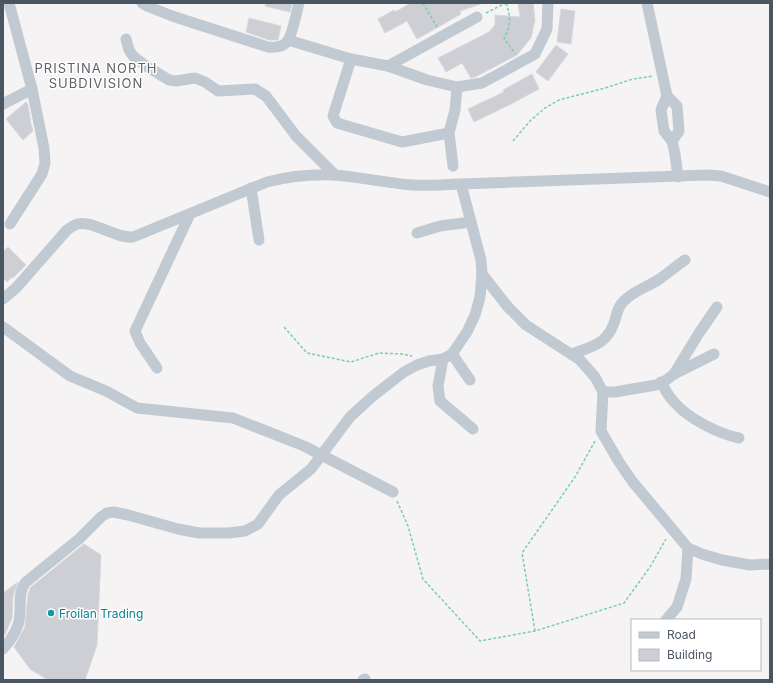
<svg xmlns="http://www.w3.org/2000/svg" width="773" height="683" viewBox="0 0 773 683" font-family="Inter,sans-serif">
  <style>
    .building { fill: #cdcfd5; stroke: #d7d9de }
    .lines { fill: none; stroke-linecap: round; stroke-linejoin: round }
    .path { stroke: #7ad0a6; stroke-width: 1.5; stroke-dasharray: 3 2; stroke-linecap: butt }
    .minor { stroke: #c1cad2; stroke-width: 11 }
    .culture-dot { fill: #0f9aa8; stroke: #fff; stroke-width: 1.5 }
    .labels { text-anchor: middle; dominant-baseline: central; stroke-width: 3; stroke-linejoin: round; paint-order: stroke }
    .culture-label { font-size: 12px; fill: #0d838f; stroke: #fff; text-anchor: start }
    .neighbourhood-label { font-size: 13px; letter-spacing: 1px; fill: #5f6368; stroke: #fff }
  </style>
  <rect width="100%" height="100%" fill="#f5f3f3"/>
  <g class="building">
    <path d="M266 3H292L290 12 265 6Z"/>
    <path d="M411 3H481V4L460 11 461 14 417 39 407 21 385 33 378 19 394 10 395 12Z"/>
    <path d="M518 3H533L535 20 531 38 517 55 475 77 471 78 462 63 446 72 438 58 489 32 495 25V15L520 17Z"/>
    <path d="M561 9 575 11 571 44 557 42Z"/>
    <path d="M249 18 281 26 278 40H269L246 32Z"/>
    <path d="M556 45 568 54 548 81 536 72Z"/>
    <path d="M532 74 539 89 511 104 474 122 468 109 504 92 503 90Z"/>
    <path d="M26 102 28 105 31 124 33 131 23 140 6 119Z"/>
    <path d="M8 247 26 265 13 278 12 277 7 282 3 278V252Z"/>
    <path d="M84 544 101 555 97 645 85 680H48L30 669 14 647 25 627 28 594 31 587Z"/>
    <path d="M18 582 13 596 12 618 5 635 3 632V593Z"/>
  </g>
  <g class="lines">
    <g class="path">
      <path d="M423 3 437 27"/>
      <path d="M506 3C511 16 511 26 504 38L515 54"/>
      <path d="M486 13 506 3"/>
      <path d="M513 141 530 121 545 108 559 100 605 88 633 79 653 76"/>
      <path d="M284 327 307 353 351 362 379 353 402 354 412 356"/>
      <path d="M397 501 408 526 423 579 480 641 535 631 624 603 650 567 666 539"/>
      <path d="M535 631 522 553 575 477 595 441"/>
    </g>
    <g class="minor">
      <path d="M9 3 32 89 44 148 45 163 42 174 10 224"/>
      <path d="M142 3 147 6 172 16 268 47C275 48 284 47 288 40 292 35 297 11 299 3"/>
      <path d="M647 3 667 96 661 110 664 131 672 141 675 154 678 177"/>
      <path d="M126 39 129 50 133 56 146 66 169 80 176 81 195 78 205 82 218 91 255 89 266 96 296 136 335 175"/>
      <path d="M288 40 351 59 388 66 427 80 457 87 482 83 506 70 535 54 547 29 548 3"/>
      <path d="M351 59 333 116 337 123 402 142 449 133"/>
      <path d="M388 66 477 17"/>
      <path d="M667 96 677 106 679 131 672 141"/>
      <path d="M3 104 32 89"/>
      <path d="M453 166 449 133 455 110 457 87"/>
      <path d="M251 188 259 240"/>
      <path d="M417 233 440 226 471 222"/>
      <path d="M482 274 508 307 526 325 580 360 595 377 603 392H615L656 385 665 381 674 374 714 354"/>
      <path d="M3 299 16 288 67 230C69 229 72 226 75 225 90 218 115 239 133 237L267 182C290 176 312 174 335 175 360 177 386 183 412 185 428 186 444 185 461 184L707 175 721 176 770 192"/>
      <path d="M3 327 70 376 106 391 137 408 233 418 304 446 393 492"/>
      <path d="M452 354 470 380"/>
      <path d="M572 354C593 346 608 344 615 320 617 313 618 306 624 301 633 291 647 287 658 280 667 274 676 266 685 260"/>
      <path d="M443 359 438 386 440 401 473 429"/>
      <path d="M157 368 140 343 135 331 190 214"/>
      <path d="M674 374 699 333 717 307"/>
      <path d="M661 382C665 390 669 397 675 403 689 419 719 434 739 438"/>
      <path d="M603 392 601 431 619 462 632 481 688 548 702 554 722 560 750 565 770 564"/>
      <path d="M666 620 677 607 686 579 688 548"/>
      <path d="M3 649C9 642 15 634 18 625 23 611 16 594 26 582L79 539 101 517 107 513 114 512 128 515 178 529 199 533H229L245 531 258 524 279 495 311 469 350 417 373 396 404 372 417 365 429 361 443 359 452 354 467 332 475 315 480 297 482 274 481 260 461 184"/>
      <path d="M363 680 365 679"/>
    </g>
  </g>
  <circle class="culture-dot" cx="51" cy="613" r="4"/>
  <g class="labels">
    <g class="culture-label">
      <text x="59" y="613">Froilan Trading</text>
    </g>
    <g class="neighbourhood-label">
      <text x="96" y="68">PRISTINA NORTH<tspan x="96" dy="15">SUBDIVISION</tspan></text>
    </g>
  </g>
  <rect width="773" height="683" fill="none" stroke="#4a5661" stroke-width="8"/>
  <rect x="631" y="619" width="130" height="52" fill="#ffffff" stroke="#b7bbc0"/>
  <rect x="639" y="632" width="20" height="6" fill="#c1cad2" stroke="#b7bbc0"/>
  <text x="667" y="639" font-size="12" fill="#4a5661">Road</text>
  <rect x="639" y="649" width="20" height="12" fill="#cdcfd5" stroke="#b7bbc0"/>
  <text x="667" y="659" font-size="12" fill="#4a5661">Building</text>
</svg>
